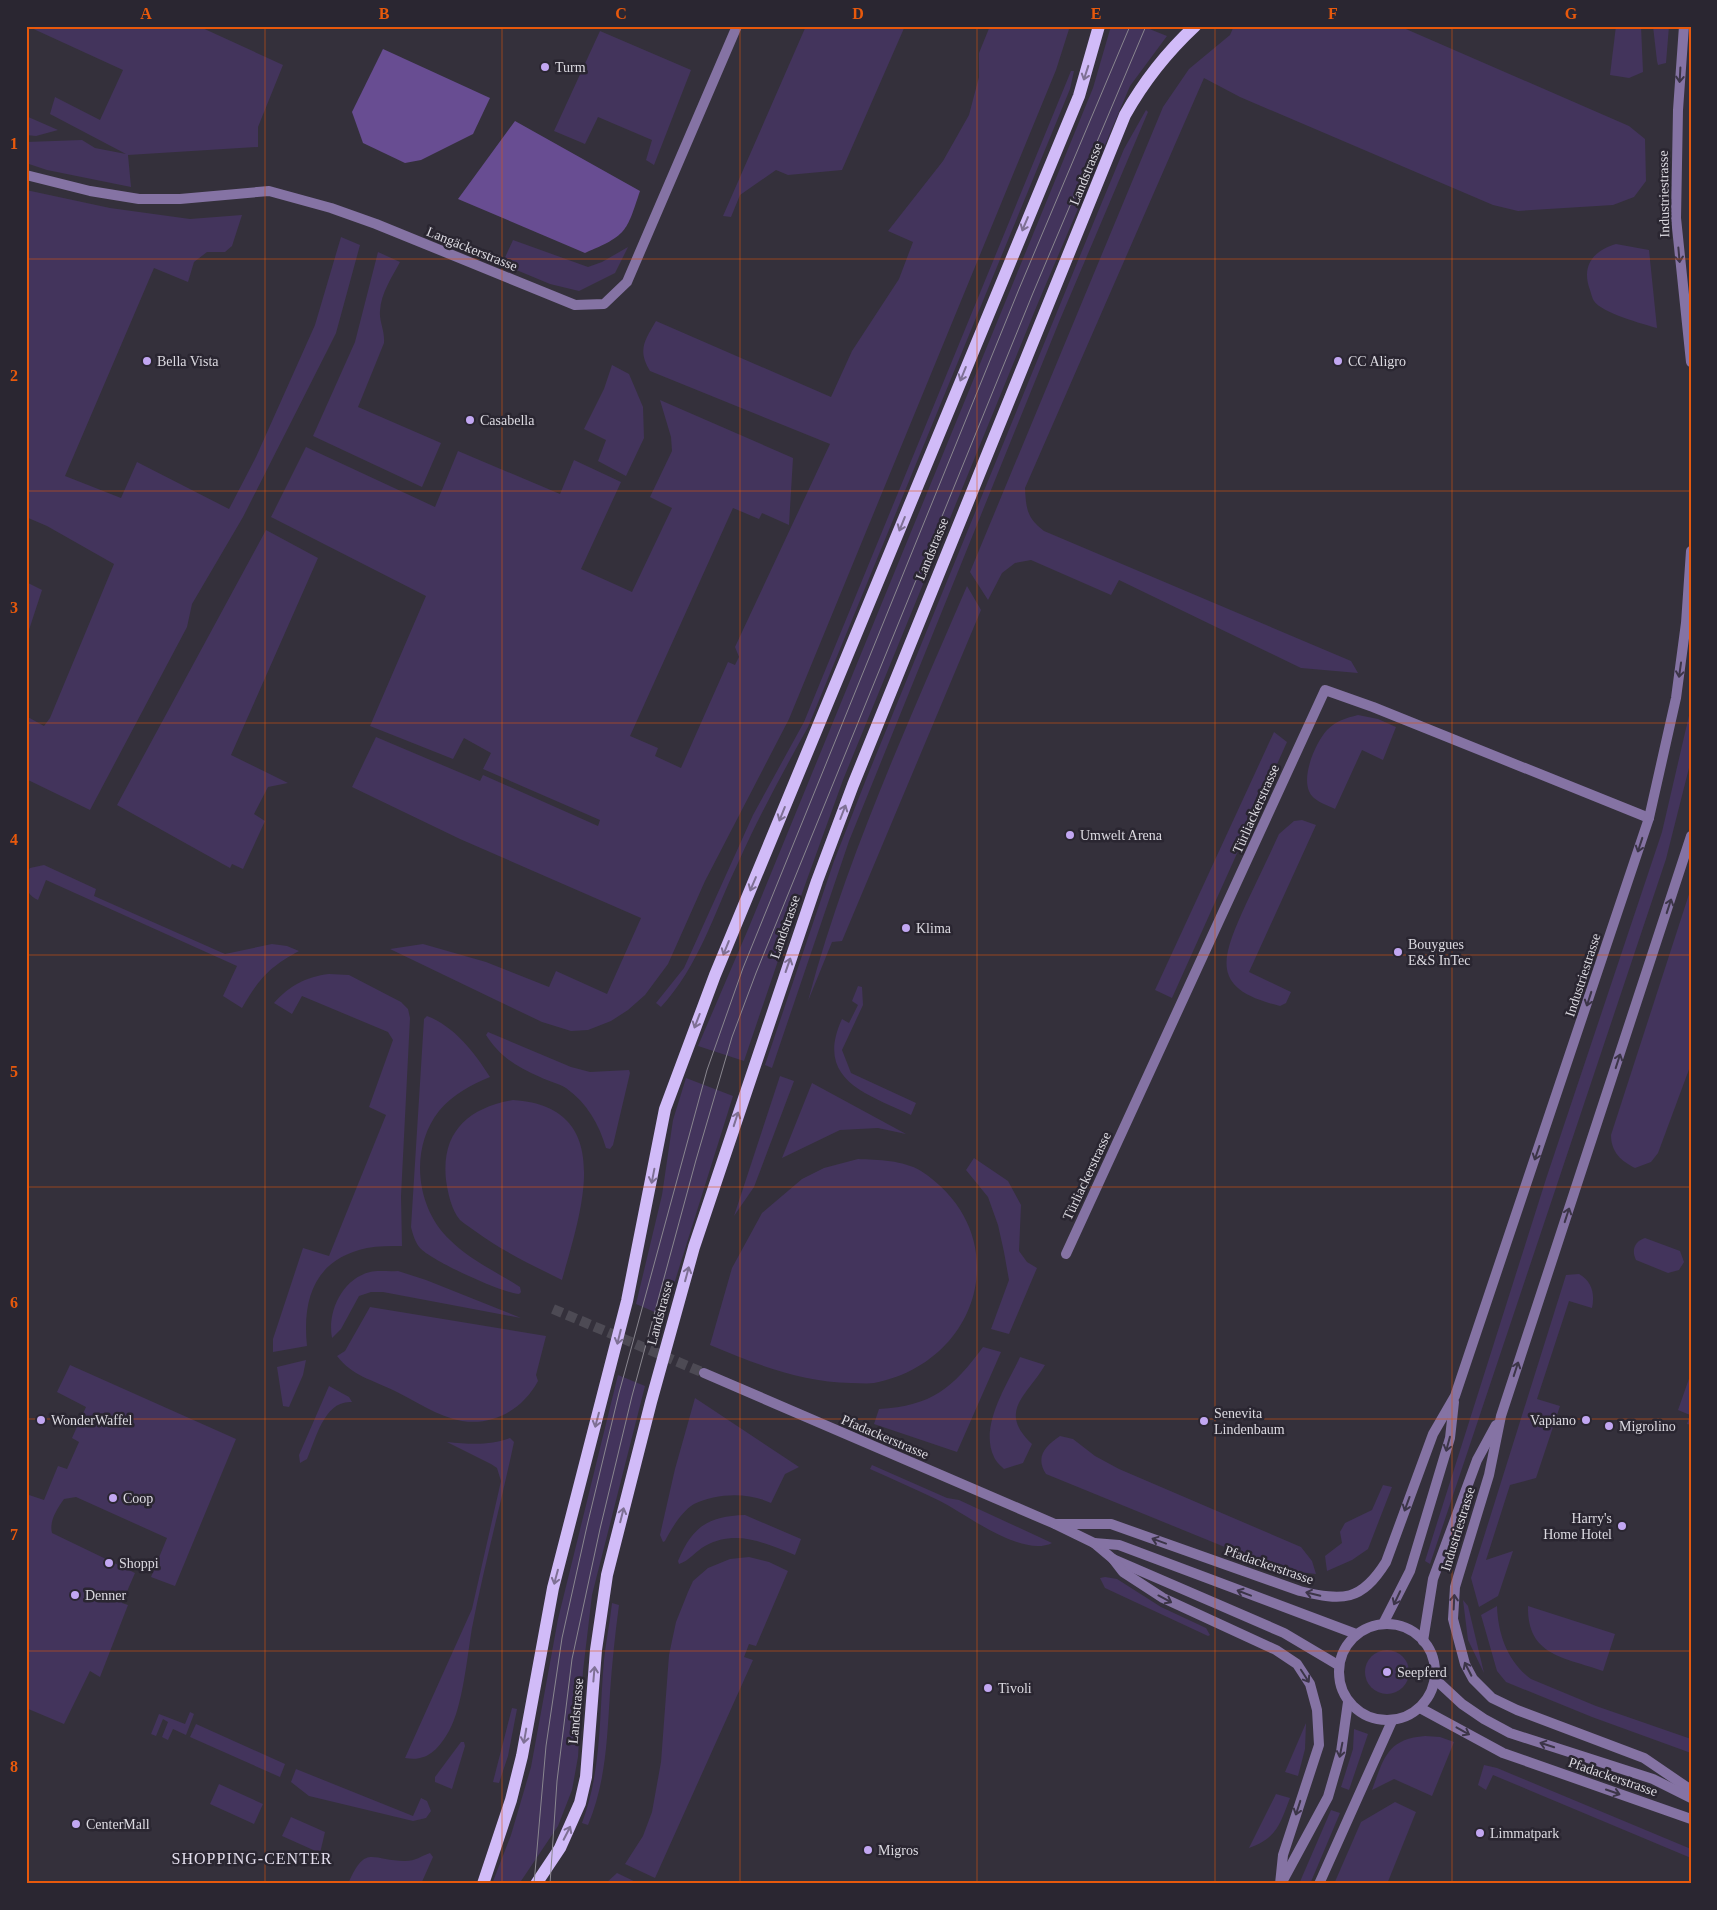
<svg xmlns="http://www.w3.org/2000/svg" width="1717" height="1910" viewBox="0 0 1717 1910" font-family="Georgia,serif">
  <style>
    .green { fill: #43345c }
    .forest { fill: #684d92 }
    .lines { fill: none; stroke-linecap: round; stroke-linejoin: round }
    .street-tunnel { stroke: #4d4a54; stroke-width: 10; stroke-dasharray: 10 5; stroke-linecap: butt }
    .street { stroke: #8573a4; stroke-width: 10 }
    .primary { stroke: #d1bbf8; stroke-width: 12 }
    .tram { stroke: #89868f; stroke-width: 1 }
    .oneway { stroke: #7e7094 }
    .oneway2 { stroke: #3c3548 }
    .grid { fill: none; stroke: #e8590c; stroke-width: 1; stroke-opacity: 0.55 }
    .poi-dot { fill: #c2a7f2; stroke: #2a2631; stroke-width: 2 }
    .labels { text-anchor: middle; dominant-baseline: central; stroke-width: 5; stroke-linejoin: round; paint-order: stroke }
    .poi-label { font-size: 14px; fill: #dcdae1; stroke: #2a2631; text-anchor: start }
    .street-label { font-size: 14px; fill: #dcdae1; stroke: #2a2631 }
    .quarter-label { font-size: 16px; letter-spacing: 1px; fill: #e3deed; stroke: #2a2631 }
    .neatline { fill: none; stroke: #e8590c; stroke-width: 2 }
    .grid-label { font-size: 16px; text-anchor: middle; font-weight: bold; fill: #e8590c }
  </style>
  <rect width="100%" height="100%" fill="#34303b"/>
  <g class="green">
    <path d="M27 26H198L283 65 258 127V147L128 155 131 187 47 170 26 163V142L82 140 95 148 126 154 50 114 55 97 100 120 123 70Z"/>
    <path d="M806 26H905L842 170 788 175 776 170 740 195 731 217 723 216Z"/>
    <path d="M990 26H1070L1056 70 789 719 705 881 668 964 645 995 628 1010 611 1021 588 1030 571 1031 542 1022 390 949 423 944 486 962 549 987 556 971 607 994 641 918 460 839 352 787 376 737 480 781 483 775 598 826 600 820 483 769 491 753 464 738 453 759 370 726 426 596 271 517 306 447 435 507 458 451 560 494 574 460 621 482 581 569 632 592 672 508 650 497 672 451 671 437 660 400 793 458 789 525 762 513 759 519 733 508 630 736 658 748 655 756 681 768 728 662 735 665 739 657 735 647 830 444 650 371C637 350 645 340 656 321L831 397 852 351 899 279 913 242 888 231 943 161 969 115 979 77V53Z"/>
    <path d="M1111 26H1142L1167 36 1130 86 1038 303 843 780 784 943 744 1061 698 1046 749 927 1093 88Z"/>
    <path d="M1234 26H1399L1629 126 1645 139 1646 181 1634 197 1613 205 1518 211 1493 205 1240 97 1204 78 1025 488C1026 509 1027 518 1044 531L1351 661 1358 673 1301 668 1119 580 1111 595 1031 560 1015 563 1002 573 988 600 970 572 1163 107 1189 69 1230 35Z"/>
    <path d="M1616 26H1641L1643 72 1629 78 1610 75Z"/>
    <path d="M1653 26H1669L1666 63 1658 65 1657 61Z"/>
    <path d="M600 31 691 70 654 165 646 160 652 140 598 117 585 144 554 131Z"/>
    <path d="M1071 71H1074L1070 89 808 727C783 772 759 816 738 863 714 913 699 966 661 1007L656 1003 684 968 753 815 804 722Z"/>
    <path d="M1146 110 1148 112 1059 322 849 841 772 1068 765 1065 834 861 867 777 1095 219 1124 149Z"/>
    <path d="M26 116 58 130 36 136 26 135Z"/>
    <path d="M26 190 110 208 190 219 242 215 232 246 225 252H207L194 262 188 282 154 268 65 476 121 498 137 462 229 509 256 457 315 325 341 237 360 245 336 333 326 353 243 517 192 604 187 627 90 810 26 779V716L44 726 50 718 114 564 47 526 26 517Z"/>
    <path d="M513 240 588 267 602 262 628 247 615 273 579 291 550 284 502 264Z"/>
    <path d="M1616 244 1649 250 1657 328C1643 324 1602 313 1594 301 1592 298 1591 293 1590 290 1581 266 1593 251 1616 244Z"/>
    <path d="M378 252 400 262C392 277 381 293 380 311 379 321 385 331 384 343L358 407 441 443 422 487 313 436 355 342Z"/>
    <path d="M612 365 629 374 643 407 644 438 626 476 598 461 606 440 584 429 604 389Z"/>
    <path d="M266 530 318 558 231 755 288 783 268 787 254 814 265 821 243 869 232 864 230 868 117 805Z"/>
    <path d="M26 582 42 590 26 639Z"/>
    <path d="M967 586 981 610 842 941 832 942 808 1001C846 858 909 721 967 586Z"/>
    <path d="M1691 707V760L1666 859 1430 1564 1425 1561 1546 1179 1662 832Z"/>
    <path d="M1358 715 1378 719 1396 727 1383 760 1362 750 1335 809C1329 806 1320 803 1314 798 1297 784 1315 743 1327 730 1336 721 1346 718 1358 715Z"/>
    <path d="M1274 732 1287 742 1172 998 1155 990Z"/>
    <path d="M1302 820 1316 825 1249 972 1291 992 1286 1003 1280 1006C1209 989 1221 959 1246 904 1257 881 1268 858 1279 834L1294 821Z"/>
    <path d="M44 865 96 889 94 896 225 954 272 944 287 946 299 951C269 967 259 979 242 1008L223 996 237 966 46 880 38 900C24 894 23 879 30 868Z"/>
    <path d="M1691 888V1064L1658 1153 1651 1162 1635 1168C1621 1161 1611 1152 1611 1135Z"/>
    <path d="M329 974 349 975 401 1002 408 1009 410 1018 401 1196 402 1246C391 1246 378 1246 367 1248 315 1259 302 1298 307 1346L273 1352V1339L303 1248 329 1256 386 1115 369 1107 393 1040 388 1032 302 996 292 1014 274 1003C290 985 306 977 329 974Z"/>
    <path d="M858 986 862 987 863 1005 842 1050 851 1073 916 1103 911 1115C867 1094 814 1080 842 1019L849 1023 858 1005 852 1001Z"/>
    <path d="M427 1016C454 1026 475 1053 490 1077 471 1085 453 1094 439 1111 409 1149 416 1208 450 1240 470 1260 497 1272 520 1287L521 1292 519 1294C502 1293 432 1261 420 1248 415 1242 413 1235 411 1227L424 1019Z"/>
    <path d="M488 1032 571 1067 590 1072 629 1070 630 1073 613 1145 610 1149 606 1148C599 1124 587 1103 566 1088 558 1083 548 1081 540 1077 517 1067 500 1057 486 1035Z"/>
    <path d="M780 1076 794 1081 754 1187 734 1216Z"/>
    <path d="M686 1078 733 1096 664 1316 636 1304 662 1195 673 1120Z"/>
    <path d="M812 1083 906 1134 878 1128 840 1130 782 1158Z"/>
    <path d="M513 1100C619 1107 580 1214 562 1280 532 1265 502 1251 475 1231 470 1227 464 1224 460 1220 451 1209 448 1193 446 1180 441 1132 468 1108 513 1100Z"/>
    <path d="M974 1158 1008 1181 1021 1205 1019 1251 1027 1262 1037 1268 1009 1334 991 1329 1009 1280 1004 1252 998 1225 988 1197 966 1170Z"/>
    <path d="M858 1159C878 1160 903 1160 921 1171 1017 1234 982 1362 874 1383 867 1384 859 1383 851 1383 801 1382 755 1364 710 1345L732 1268 762 1213 802 1179 824 1168Z"/>
    <path d="M1645 1238 1680 1251 1684 1262 1679 1270 1668 1273 1636 1260C1631 1250 1635 1241 1645 1238Z"/>
    <path d="M398 1271 426 1280 521 1318 383 1292H371L359 1296 341 1329 332 1338C327 1312 342 1279 370 1272 378 1270 389 1272 398 1271Z"/>
    <path d="M1579 1274C1592 1281 1595 1294 1592 1308L1569 1301 1537 1399 1560 1406 1536 1478 1510 1485 1486 1560 1513 1551 1498 1596 1479 1607 1471 1578 1566 1275Z"/>
    <path d="M370 1307 546 1336 536 1375 538 1381C523 1409 494 1426 462 1421 439 1417 415 1401 395 1391 373 1380 352 1376 337 1356L345 1351Z"/>
    <path d="M983 1347 1001 1352 957 1452 874 1424 879 1409C932 1406 953 1388 983 1347Z"/>
    <path d="M1020 1357 1045 1365C1027 1396 997 1411 1032 1444L1023 1463 1004 1469C1001 1466 996 1462 994 1457 979 1426 1007 1385 1020 1357Z"/>
    <path d="M306 1360 303 1375 289 1407 283 1406 277 1367Z"/>
    <path d="M70 1365 236 1439 175 1586 151 1577 167 1538 76 1497 64 1499C57 1509 49 1521 52 1533L135 1573 122 1603 128 1605 100 1677 90 1671 64 1724 26 1708V1494L44 1500 58 1466 67 1469 79 1442 72 1438 86 1407 57 1392Z"/>
    <path d="M1691 1373V1425L1687 1424 1690 1415 1678 1410Z"/>
    <path d="M618 1375 645 1386 592 1595 583 1671 578 1757 572 1790 558 1826 519 1884H492L511 1835 531 1767 558 1619Z"/>
    <path d="M329 1386 349 1397 352 1402C324 1400 316 1439 307 1459L300 1463 299 1455Z"/>
    <path d="M695 1398 799 1467 785 1474 771 1503C748 1492 717 1493 694 1504 681 1512 672 1528 665 1541L663 1542 660 1535 675 1469Z"/>
    <path d="M1060 1436 1073 1439 1095 1456 1119 1469 1301 1547 1312 1561 1316 1574 1281 1570 1046 1474C1035 1457 1045 1446 1060 1436Z"/>
    <path d="M510 1438 514 1442C501 1504 484 1566 472 1628 467 1657 463 1706 449 1731 438 1750 427 1762 405 1758L472 1609 501 1481 497 1468 491 1464 447 1442C469 1444 489 1446 510 1438Z"/>
    <path d="M872 1465 947 1498 959 1500 1052 1543C1022 1558 966 1514 940 1501 917 1490 893 1479 870 1469Z"/>
    <path d="M1383 1485 1392 1487 1368 1549 1352 1560 1327 1571 1325 1556 1342 1543 1340 1532 1345 1523 1372 1510Z"/>
    <path d="M745 1515 801 1539 795 1555C765 1543 736 1529 705 1546 696 1551 689 1561 679 1564L678 1561C692 1527 708 1516 745 1515Z"/>
    <path d="M749 1557 769 1562 788 1571 756 1646 749 1644 744 1657 753 1660 655 1878 625 1864 643 1836 652 1812 661 1762 669 1655 676 1622 688 1592 693 1581 708 1568 730 1559Z"/>
    <path d="M1105 1577 1117 1579 1161 1607 1206 1628 1210 1635 1208 1636 1105 1588 1100 1578Z"/>
    <path d="M1463 1600 1468 1606 1484 1673 1468 1640Z"/>
    <path d="M612 1603 619 1605C615 1634 612 1664 610 1693 607 1739 606 1782 588 1825L582 1823C602 1770 599 1716 604 1660 606 1641 610 1622 612 1603Z"/>
    <path d="M1497 1606C1498 1635 1508 1662 1531 1679L1596 1706 1691 1739V1753L1592 1717 1506 1682 1497 1671 1481 1615Z"/>
    <path d="M1528 1606 1615 1634 1603 1671C1564 1657 1527 1656 1528 1606Z"/>
    <circle cx="1387" cy="1672" r="22"/>
    <path d="M512 1708 517 1709 508 1756 499 1783 493 1782Z"/>
    <path d="M190 1712 194 1714 186 1735 173 1729 168 1740 162 1737 168 1722 163 1719 156 1736 151 1734 159 1714 185 1724Z"/>
    <path d="M1306 1723 1305 1749 1298 1776 1285 1772Z"/>
    <path d="M196 1724 285 1764 280 1777 190 1737Z"/>
    <path d="M1354 1729 1368 1734 1349 1790 1341 1787 1353 1749Z"/>
    <path d="M1425 1736 1440 1737 1454 1742 1432 1796 1394 1779 1372 1790C1384 1758 1387 1739 1425 1736Z"/>
    <path d="M461 1742H464L465 1746 452 1789 435 1782V1777Z"/>
    <path d="M1484 1765 1497 1768 1691 1849V1858L1493 1775 1486 1790 1478 1785Z"/>
    <path d="M296 1769 413 1816 421 1798 427 1801 431 1811 426 1818 413 1821 309 1796 291 1782Z"/>
    <path d="M219 1784 263 1804 254 1824 210 1804Z"/>
    <path d="M1276 1794 1290 1798C1280 1824 1277 1838 1249 1848Z"/>
    <path d="M1395 1802 1416 1812 1387 1884H1334L1361 1822Z"/>
    <path d="M1331 1810 1340 1813 1310 1884H1299Z"/>
    <path d="M291 1817 325 1832 320 1853 282 1836Z"/>
    <path d="M430 1853 433 1857 421 1884H348C366 1843 371 1861 405 1861 416 1861 421 1856 430 1853Z"/>
    <path d="M617 1873 640 1884H605Z"/>
  </g>
  <g class="forest">
    <path d="M383 49 490 98 473 134 421 160 405 163 363 143 352 112Z"/>
    <path d="M515 121 640 191C626 233 627 235 585 253L458 199Z"/>
  </g>
  <g class="lines">
    <path class="street-tunnel" d="M553 1309 704 1373"/>
    <g class="street">
      <path d="M1684 26 1678 110 1676 218 1691 362"/>
      <path d="M26 175 90 191 139 199H180L269 191 331 208 376 224 575 305 604 304 627 282 737 26"/>
      <path d="M1691 836 1501 1416 1489 1475 1455 1587 1453 1619 1465 1664 1473 1679 1492 1698 1517 1710 1644 1758 1691 1790"/>
      <path d="M1066 1254 1325 690 1373 707 1649 818"/>
      <path d="M704 1373 1055 1524 1094 1543 1113 1559 1284 1633 1338 1665"/>
      <path d="M1055 1524H1111L1300 1591C1343 1601 1361 1602 1386 1562L1433 1434 1455 1396 1649 818 1676 698 1686 623 1691 551"/>
      <path d="M1094 1543 1119 1545 1356 1634"/>
      <path d="M1113 1559 1123 1572 1163 1598 1276 1650 1297 1664 1310 1684 1317 1710 1319 1745 1283 1855 1280 1884"/>
      <circle cx="1387" cy="1672" r="48"/>
      <path d="M1383 1624 1410 1571 1450 1438 1454 1402"/>
      <path d="M1423 1641 1433 1579 1477 1460 1496 1425"/>
      <path d="M1435 1679 1462 1704 1484 1719 1510 1733 1653 1779 1691 1798"/>
      <path d="M1420 1708 1503 1753 1691 1819"/>
      <path d="M1282 1882 1328 1797 1341 1752 1348 1702"/>
      <path d="M1319 1884 1392 1721"/>
    </g>
    <g class="primary">
      <path d="M483 1884 511 1800 522 1756 553 1588 627 1301 665 1109 715 975 1079 96 1099 26"/>
      <path d="M536 1884 560 1848 580 1803 586 1777 596 1650 607 1575 651 1402 694 1247 817 881 853 785 1125 115C1144 81 1166 53 1195 26"/>
    </g>
    <g class="tram">
      <path d="M534 1884 546 1746 562 1638 587 1526 619 1393 707 1070 743 968 1019 289 1130 26"/>
      <path d="M550 1884 557 1781 572 1659 600 1529 632 1396 696 1160 732 1037 756 973 1033 293 1146 26"/>
    </g>
  </g>
  <defs><path id="oneway-shaft" d="M-6 0H5M1.5-3L5.5 0L1.5 3" fill="none" stroke-width="1.6" stroke-linecap="round" stroke-linejoin="round" transform="scale(1.25)"/></defs>
  <g class="oneway">
    <use href="#oneway-shaft" transform="translate(1086 73) rotate(108)"/>
    <use href="#oneway-shaft" transform="translate(1025 224) rotate(113)"/>
    <use href="#oneway-shaft" transform="translate(963 374) rotate(112)"/>
    <use href="#oneway-shaft" transform="translate(902 524) rotate(112)"/>
    <use href="#oneway-shaft" transform="translate(843 812) rotate(-69)"/>
    <use href="#oneway-shaft" transform="translate(782 814) rotate(112)"/>
    <use href="#oneway-shaft" transform="translate(753 884) rotate(113)"/>
    <use href="#oneway-shaft" transform="translate(726 948) rotate(112)"/>
    <use href="#oneway-shaft" transform="translate(788 965) rotate(-71)"/>
    <use href="#oneway-shaft" transform="translate(697 1021) rotate(111)"/>
    <use href="#oneway-shaft" transform="translate(736 1119) rotate(-72)"/>
    <use href="#oneway-shaft" transform="translate(653 1176) rotate(101)"/>
    <use href="#oneway-shaft" transform="translate(687 1274) rotate(-75)"/>
    <use href="#oneway-shaft" transform="translate(619 1337) rotate(104)"/>
    <use href="#oneway-shaft" transform="translate(597 1420) rotate(105)"/>
    <use href="#oneway-shaft" transform="translate(622 1515) rotate(-76)"/>
    <use href="#oneway-shaft" transform="translate(556 1577) rotate(105)"/>
    <use href="#oneway-shaft" transform="translate(594 1674) rotate(-85)"/>
    <use href="#oneway-shaft" transform="translate(525 1736) rotate(100)"/>
    <use href="#oneway-shaft" transform="translate(567 1833) rotate(-63)"/>
  </g>
  <g class="oneway2">
    <use href="#oneway-shaft" transform="translate(1680 75) rotate(93)"/>
    <use href="#oneway-shaft" transform="translate(1679 255) rotate(85)"/>
    <use href="#oneway-shaft" transform="translate(1680 670) rotate(98)"/>
    <use href="#oneway-shaft" transform="translate(1640 845) rotate(108)"/>
    <use href="#oneway-shaft" transform="translate(1669 906) rotate(-72)"/>
    <use href="#oneway-shaft" transform="translate(1589 999) rotate(108)"/>
    <use href="#oneway-shaft" transform="translate(1618 1061) rotate(-72)"/>
    <use href="#oneway-shaft" transform="translate(1537 1153) rotate(109)"/>
    <use href="#oneway-shaft" transform="translate(1567 1215) rotate(-72)"/>
    <use href="#oneway-shaft" transform="translate(1516 1369) rotate(-72)"/>
    <use href="#oneway-shaft" transform="translate(1448 1444) rotate(105)"/>
    <use href="#oneway-shaft" transform="translate(1407 1504) rotate(110)"/>
    <use href="#oneway-shaft" transform="translate(1159 1541) rotate(-160)"/>
    <use href="#oneway-shaft" transform="translate(1244 1593) rotate(-159)"/>
    <use href="#oneway-shaft" transform="translate(1313 1594) rotate(-167)"/>
    <use href="#oneway-shaft" transform="translate(1397 1598) rotate(115)"/>
    <use href="#oneway-shaft" transform="translate(1165 1599) rotate(28)"/>
    <use href="#oneway-shaft" transform="translate(1454 1602) rotate(-87)"/>
    <use href="#oneway-shaft" transform="translate(1468 1669) rotate(-117)"/>
    <use href="#oneway-shaft" transform="translate(1305 1676) rotate(57)"/>
    <use href="#oneway-shaft" transform="translate(1463 1731) rotate(29)"/>
    <use href="#oneway-shaft" transform="translate(1547 1745) rotate(-162)"/>
    <use href="#oneway-shaft" transform="translate(1341 1750) rotate(101)"/>
    <use href="#oneway-shaft" transform="translate(1613 1792) rotate(19)"/>
    <use href="#oneway-shaft" transform="translate(1298 1808) rotate(108)"/>
  </g>
  <path class="grid" d="M265 26V1884M502 26V1884M740 26V1884M977 26V1884M1215 26V1884M1452 26V1884M26 259H1691M26 491H1691M26 723H1691M26 955H1691M26 1187H1691M26 1419H1691M26 1651H1691"/>
  <g class="poi-dot">
    <circle cx="545" cy="67" r="5"/>
    <circle cx="147" cy="361" r="5"/>
    <circle cx="1338" cy="361" r="5"/>
    <circle cx="470" cy="420" r="5"/>
    <circle cx="1070" cy="835" r="5"/>
    <circle cx="906" cy="928" r="5"/>
    <circle cx="1398" cy="952" r="5"/>
    <circle cx="41" cy="1420" r="5"/>
    <circle cx="1586" cy="1420" r="5"/>
    <circle cx="1204" cy="1421" r="5"/>
    <circle cx="1609" cy="1426" r="5"/>
    <circle cx="113" cy="1498" r="5"/>
    <circle cx="1622" cy="1526" r="5"/>
    <circle cx="109" cy="1563" r="5"/>
    <circle cx="75" cy="1595" r="5"/>
    <circle cx="1387" cy="1672" r="5"/>
    <circle cx="988" cy="1688" r="5"/>
    <circle cx="76" cy="1824" r="5"/>
    <circle cx="1480" cy="1833" r="5"/>
    <circle cx="868" cy="1850" r="5"/>
  </g>
  <g class="labels">
    <g class="poi-label">
      <text x="555" y="67">Turm</text>
      <text x="157" y="361">Bella Vista</text>
      <text x="1348" y="361">CC Aligro</text>
      <text x="480" y="420">Casabella</text>
      <text x="1080" y="835">Umwelt Arena</text>
      <text x="916" y="928">Klima</text>
      <text x="1408" y="944">Bouygues<tspan x="1408" dy="16">E&amp;S InTec</tspan></text>
      <text x="1214" y="1413">Senevita<tspan x="1214" dy="16">Lindenbaum</tspan></text>
      <text x="51" y="1420">WonderWaffel</text>
      <text x="1576" y="1420" text-anchor="end">Vapiano</text>
      <text x="1619" y="1426">Migrolino</text>
      <text x="123" y="1498">Coop</text>
      <text x="1612" y="1518" text-anchor="end">Harry's<tspan x="1612" dy="16">Home Hotel</tspan></text>
      <text x="119" y="1563">Shoppi</text>
      <text x="85" y="1595">Denner</text>
      <text x="1397" y="1672">Seepferd</text>
      <text x="998" y="1688">Tivoli</text>
      <text x="86" y="1824">CenterMall</text>
      <text x="1490" y="1833">Limmatpark</text>
      <text x="878" y="1850">Migros</text>
    </g>
    <g class="street-label">
      <text transform="translate(1086 174) rotate(-68)">Landstrasse</text>
      <text transform="translate(1664 194) rotate(-91)">Industriestrasse</text>
      <text transform="translate(472 249) rotate(22)">Langäckerstrasse</text>
      <text transform="translate(932 549) rotate(-68)">Landstrasse</text>
      <text transform="translate(1256 809) rotate(-66)">Türliackerstrasse</text>
      <text transform="translate(785 927) rotate(-71)">Landstrasse</text>
      <text transform="translate(1583 975) rotate(-72)">Industriestrasse</text>
      <text transform="translate(1087 1176) rotate(-65)">Türliackerstrasse</text>
      <text transform="translate(660 1313) rotate(-75)">Landstrasse</text>
      <text transform="translate(885 1437) rotate(23)">Pfadackerstrasse</text>
      <text transform="translate(1458 1529) rotate(-73)">Industriestrasse</text>
      <text transform="translate(1269 1565) rotate(19)">Pfadackerstrasse</text>
      <text transform="translate(576 1711) rotate(-85)">Landstrasse</text>
      <text transform="translate(1613 1777) rotate(19)">Pfadackerstrasse</text>
    </g>
    <g class="quarter-label">
      <text x="252" y="1858">SHOPPING-CENTER</text>
    </g>
  </g>
  <rect width="1717" height="1910" fill="none" stroke="#2a2631" stroke-width="55"/>
  <rect x="28" y="28" width="1662" height="1854" class="neatline"/>
  <g class="grid-label">
    <text x="146" y="19">A</text>
    <text x="384" y="19">B</text>
    <text x="621" y="19">C</text>
    <text x="858" y="19">D</text>
    <text x="1096" y="19">E</text>
    <text x="1333" y="19">F</text>
    <text x="1571" y="19">G</text>
    <text x="14" y="149">1</text>
    <text x="14" y="381">2</text>
    <text x="14" y="613">3</text>
    <text x="14" y="845">4</text>
    <text x="14" y="1077">5</text>
    <text x="14" y="1308">6</text>
    <text x="14" y="1540">7</text>
    <text x="14" y="1772">8</text>
  </g>
</svg>
